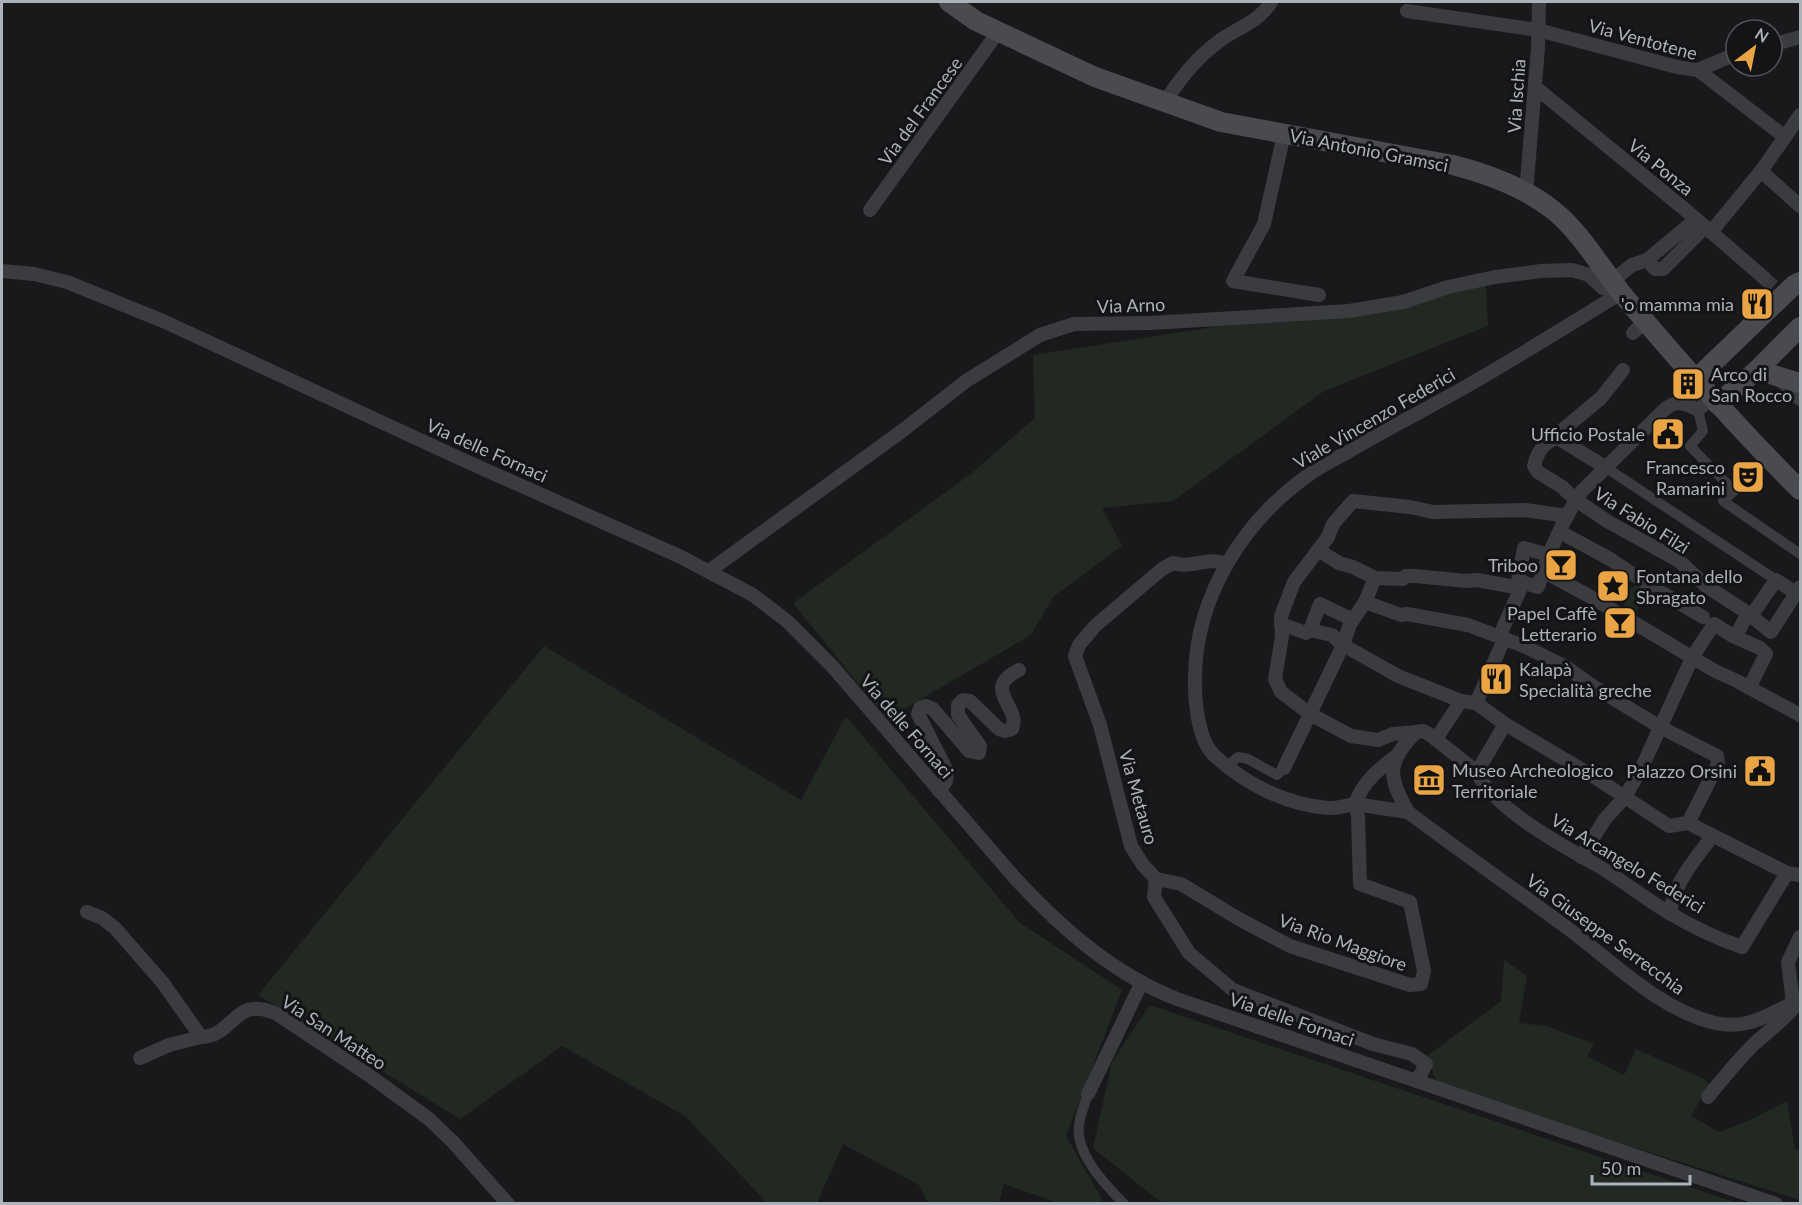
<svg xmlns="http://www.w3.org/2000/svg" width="1802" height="1205" viewBox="0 0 1802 1205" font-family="Lato,sans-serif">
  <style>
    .green { fill: #212922 }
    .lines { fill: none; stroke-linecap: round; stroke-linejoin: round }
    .minor-tunnel { stroke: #36383b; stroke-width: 14; stroke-dasharray: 14 7; stroke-linecap: butt }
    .pedestrian { stroke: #3b3c40; stroke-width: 10 }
    .minor { stroke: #3b3c40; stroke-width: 14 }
    .secondary { stroke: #494b50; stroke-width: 20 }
    .labels { text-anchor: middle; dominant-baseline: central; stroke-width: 6; stroke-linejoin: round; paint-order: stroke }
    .street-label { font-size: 18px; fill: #acb2ba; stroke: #141416 }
    .poi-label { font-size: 18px; fill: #acb2ba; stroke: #141416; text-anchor: end }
  </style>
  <rect width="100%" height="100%" fill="#19191b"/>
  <g class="green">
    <path d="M1486 285 1488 326 1324 391 1173 501 1102 508 1122 546 1054 596 1031 635 887 719 793 603 972 473 1035 418 1033 355Z"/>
    <path d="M1637 582 1649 590 1635 613 1623 605 1628 599 1618 592 1625 586 1633 588Z"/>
    <path d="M544 646 801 800 846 716 1019 922 1122 990 1066 1136 1104 1203H1058L1004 1184 999 1203H928L919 1185 843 1144 817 1203H767L685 1116 562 1046 460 1119 258 995Z"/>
    <path d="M1504 960 1527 976 1519 1023 1547 1026 1594 1044 1587 1056 1624 1075 1636 1049 1704 1079 1709 1084 1691 1116 1719 1132 1748 1121 1787 1101 1795 1149H1800V1200L1437 1085 1427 1056 1501 1001Z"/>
    <path d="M1150 1005 1737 1203H1162L1093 1148 1112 1062Z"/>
  </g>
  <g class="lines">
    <path class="minor-tunnel" d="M1763 277 1776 289"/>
    <g class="pedestrian">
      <path d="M1698 410 1703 431 1690 446 1734 491 1723 501 1800 554"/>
      <path d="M1605 467 1776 580"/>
      <path d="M1226 767 1238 757 1248 759 1277 775 1284 768"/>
      <path d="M1088 1094C1084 1107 1077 1121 1079 1136 1083 1162 1106 1185 1124 1204"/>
    </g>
    <g class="minor">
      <path d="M1407 11 1538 30 1677 67 1698 70 1785 137 1761 171 1711 232"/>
      <path d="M1772 45 1800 37"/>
      <path d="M1698 70 1736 54"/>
      <path d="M1535 87 1688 212 1763 277"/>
      <path d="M1165 102C1181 77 1197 57 1222 39 1238 28 1261 20 1271 2"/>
      <path d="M1284 134 1264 224 1233 281 1319 295"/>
      <path d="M1785 137 1800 115"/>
      <path d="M1761 171 1800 206"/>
      <path d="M1526 193 1538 48 1539 2"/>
      <path d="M870 210 998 32"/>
      <path d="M1647 260 1655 269H1663L1705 227"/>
      <path d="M2 271 34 274 67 282 163 321 461 459 679 556 753 595 787 621 832 666 1014 877C1060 927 1113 974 1177 999L1776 1204"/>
      <path d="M1612 281 1632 265 1647 260 1696 219"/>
      <path d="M1633 333 1645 321"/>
      <path d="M1779 378 1800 399"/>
      <path d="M1558 438 1560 432 1601 398 1623 370"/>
      <path d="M1560 532 1610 559 1652 587 1703 617"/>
      <path d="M1318 550 1339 563 1353 567 1375 578 1403 579 1406 576H1415L1467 581 1477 580 1521 588"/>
      <path d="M1549 555 1524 548 1518 581 1538 587C1548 554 1563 519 1582 491L1664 410C1676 399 1685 403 1698 410L1712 397"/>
      <path d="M1227 564C1206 556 1195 569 1173 563L1162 569 1095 626 1079 645 1075 656 1100 725 1131 846 1143 865 1156 879 1154 897 1189 953 1233 990 1373 1044 1412 1054 1426 1064 1417 1081"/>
      <path d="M709 571 902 431 966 381 1040 335 1074 324 1151 323 1349 311 1403 302 1448 287 1495 277 1541 271 1572 270 1589 275 1603 288 1621 293"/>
      <path d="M1543 571 1589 596 1715 671 1737 681 1800 715"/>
      <path d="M1375 578 1365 602 1350 624 1343 645 1310 714 1351 736 1378 740 1393 734 1416 732"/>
      <path d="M1796 593 1776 580 1751 616 1771 632 1800 587"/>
      <path d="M1365 602 1401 615 1407 614 1468 625 1526 647 1566 667 1591 685 1660 727 1717 756 1718 764 1688 823"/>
      <path d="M1353 620 1320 604 1310 630 1332 635 1343 645 1398 676 1461 701"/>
      <path d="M1281 624 1306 633 1310 630"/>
      <path d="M1733 636 1760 648 1766 654 1749 688"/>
      <path d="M1505 724 1596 778 1669 826 1688 823"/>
      <path d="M1436 739 1461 701 1476 703 1478 699 1504 639 1501 634 1503 628 1523 583"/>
      <path d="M1399 754C1380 768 1363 781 1355 804L1408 812C1388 777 1386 762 1416 732L1423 731 1429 734 1477 772 1505 724 1476 703"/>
      <path d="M1284 768 1310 714 1281 692 1275 679 1282 636 1281 616 1294 582 1328 537 1333 524 1353 501 1410 507 1433 512 1525 510 1567 516"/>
      <path d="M1477 772C1493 808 1561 845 1595 864 1621 879 1645 899 1671 914 1693 927 1718 939 1742 947L1787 873"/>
      <path d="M939 791 946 781 947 771 918 714 920 708 926 706 933 709 969 751 979 753 980 746 958 715V705L963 700 970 701 999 729 1005 731 1012 729C1022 707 980 689 1019 670"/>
      <path d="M1408 812C1461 852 1516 890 1570 930 1614 963 1660 1010 1715 1023 1750 1031 1771 1012 1800 1000"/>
      <path d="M1688 823 1787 873 1799 875"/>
      <path d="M1581 857 1605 819 1625 797 1643 765 1693 656 1714 624 1733 636 1737 634 1748 613 1706 586 1679 561 1607 521 1576 500 1562 487 1538 472 1534 466C1537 453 1543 441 1558 438L1605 467"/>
      <path d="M1156 879 1181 884 1239 919 1290 946 1410 985 1421 984 1424 971 1410 902 1360 884 1358 816 1355 804C1347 805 1337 809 1328 808 1287 805 1245 784 1215 756 1197 740 1194 697 1195 674 1197 595 1243 522 1307 476 1319 467 1333 460 1346 453 1383 431 1421 412 1458 391 1513 360 1567 326 1621 293"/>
      <path d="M87 912 102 918 115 928 163 983 201 1037C235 1036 234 994 277 1014L370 1076 429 1119 453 1142 508 1204"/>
      <path d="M1670 914C1674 881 1694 862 1712 836"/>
      <path d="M1793 1003 1788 962 1800 937"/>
      <path d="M140 1058 169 1045 201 1037"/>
      <path d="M1088 1094 1142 982"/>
      <path d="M1708 1097C1723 1078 1738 1060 1755 1043 1770 1030 1784 1020 1797 1004"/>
    </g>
    <g class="secondary">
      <path d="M949 2 976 21 1095 77 1221 122 1453 165C1488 174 1524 187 1553 210 1583 234 1603 272 1628 301 1683 366 1740 430 1800 490"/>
      <path d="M1757 370 1800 383"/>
      <path d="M1697 378 1794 285 1800 282"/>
      <path d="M1717 404 1757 370 1800 327"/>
    </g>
  </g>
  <defs>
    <symbol id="restaurant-square" viewBox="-11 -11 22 22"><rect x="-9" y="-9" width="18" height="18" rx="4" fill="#eaa443" stroke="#141416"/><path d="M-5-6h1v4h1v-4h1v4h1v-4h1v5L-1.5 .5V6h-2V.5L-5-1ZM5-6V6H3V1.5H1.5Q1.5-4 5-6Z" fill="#111"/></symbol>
    <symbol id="building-square" viewBox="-11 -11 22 22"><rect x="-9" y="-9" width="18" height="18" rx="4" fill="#eaa443" stroke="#141416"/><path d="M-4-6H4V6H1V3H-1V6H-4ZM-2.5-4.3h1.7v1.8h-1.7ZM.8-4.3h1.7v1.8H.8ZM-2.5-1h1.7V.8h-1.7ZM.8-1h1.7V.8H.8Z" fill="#111"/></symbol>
    <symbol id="civic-square" viewBox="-11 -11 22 22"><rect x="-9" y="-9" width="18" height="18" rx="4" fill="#eaa443" stroke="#141416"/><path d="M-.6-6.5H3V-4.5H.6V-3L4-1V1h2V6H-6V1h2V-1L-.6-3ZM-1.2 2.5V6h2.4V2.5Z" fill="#111"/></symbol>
    <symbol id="theatre-square" viewBox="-11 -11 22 22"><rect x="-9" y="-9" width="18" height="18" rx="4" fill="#eaa443" stroke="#141416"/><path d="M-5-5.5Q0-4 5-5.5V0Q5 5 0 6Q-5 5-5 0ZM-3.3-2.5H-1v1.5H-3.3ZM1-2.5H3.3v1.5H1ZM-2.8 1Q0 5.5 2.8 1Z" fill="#111"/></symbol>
    <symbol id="bar-square" viewBox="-11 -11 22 22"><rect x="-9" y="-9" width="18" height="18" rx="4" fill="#eaa443" stroke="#141416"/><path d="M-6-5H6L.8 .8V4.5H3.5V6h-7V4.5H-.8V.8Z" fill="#111"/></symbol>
    <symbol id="sight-square" viewBox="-11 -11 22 22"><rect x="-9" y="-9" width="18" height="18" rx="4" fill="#eaa443" stroke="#141416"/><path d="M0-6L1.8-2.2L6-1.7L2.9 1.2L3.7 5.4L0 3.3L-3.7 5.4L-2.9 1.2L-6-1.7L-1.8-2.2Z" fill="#111"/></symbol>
    <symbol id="museum-square" viewBox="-11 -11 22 22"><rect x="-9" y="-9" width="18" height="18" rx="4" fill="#eaa443" stroke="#141416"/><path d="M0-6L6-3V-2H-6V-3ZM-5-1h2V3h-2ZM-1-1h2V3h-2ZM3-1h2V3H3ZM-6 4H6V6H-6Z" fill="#111"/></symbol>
  </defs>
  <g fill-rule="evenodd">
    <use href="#restaurant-square" x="1738" y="285" width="38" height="38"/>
    <use href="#building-square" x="1669" y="365" width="38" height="38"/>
    <use href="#civic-square" x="1649" y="415" width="38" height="38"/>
    <use href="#theatre-square" x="1729" y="458" width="38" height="38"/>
    <use href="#bar-square" x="1542" y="546" width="38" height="38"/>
    <use href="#sight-square" x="1594" y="567" width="38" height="38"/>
    <use href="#bar-square" x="1601" y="604" width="38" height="38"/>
    <use href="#restaurant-square" x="1477" y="660" width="38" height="38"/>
    <use href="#civic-square" x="1741" y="752" width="38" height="38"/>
    <use href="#museum-square" x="1410" y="761" width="38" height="38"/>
  </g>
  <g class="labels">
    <g class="street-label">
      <text transform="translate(1643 39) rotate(15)">Via Ventotene</text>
      <text transform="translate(1516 96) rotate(-86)">Via Ischia</text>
      <text transform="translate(920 111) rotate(-54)">Via del Francese</text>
      <text transform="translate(1369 150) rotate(11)">Via Antonio Gramsci</text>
      <text transform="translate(1661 167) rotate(39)">Via Ponza</text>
      <text transform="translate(1131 305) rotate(-2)">Via Arno</text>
      <text transform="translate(1374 418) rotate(-30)">Viale Vincenzo Federici</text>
      <text transform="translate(487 450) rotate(24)">Via delle Fornaci</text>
      <text transform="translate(1642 520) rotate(32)">Via Fabio Filzi</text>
      <text transform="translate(907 726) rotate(49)">Via delle Fornaci</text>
      <text transform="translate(1139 797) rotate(74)">Via Metauro</text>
      <text transform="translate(1628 863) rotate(31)">Via Arcangelo Federici</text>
      <text transform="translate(1606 934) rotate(36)">Via Giuseppe Serrecchia</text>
      <text transform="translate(1343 942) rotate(20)">Via Rio Maggiore</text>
      <text transform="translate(1292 1019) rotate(19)">Via delle Fornaci</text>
      <text transform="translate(334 1032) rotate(33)">Via San Matteo</text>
    </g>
    <g class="poi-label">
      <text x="1734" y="304">'o mamma mia</text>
      <text x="1711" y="374" text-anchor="start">Arco di<tspan x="1711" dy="21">San Rocco</tspan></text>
      <text x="1645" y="434">Ufficio Postale</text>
      <text x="1725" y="467">Francesco<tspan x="1725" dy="21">Ramarini</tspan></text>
      <text x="1538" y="565">Triboo</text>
      <text x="1636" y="576" text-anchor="start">Fontana dello<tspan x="1636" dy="21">Sbragato</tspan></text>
      <text x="1597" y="613">Papel Caffè<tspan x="1597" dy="21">Letterario</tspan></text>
      <text x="1519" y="669" text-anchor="start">Kalapà<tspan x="1519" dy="21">Specialità greche</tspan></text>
      <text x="1452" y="770" text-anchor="start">Museo Archeologico<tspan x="1452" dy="21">Territoriale</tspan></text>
      <text x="1737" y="771">Palazzo Orsini</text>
    </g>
  </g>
  <rect width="1802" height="1205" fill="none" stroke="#acb2ba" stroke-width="6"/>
  <g transform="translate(1754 48) rotate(32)"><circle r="28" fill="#141416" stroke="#515358" stroke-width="1.5"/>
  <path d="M0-4.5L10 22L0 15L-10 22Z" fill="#eaa443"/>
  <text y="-9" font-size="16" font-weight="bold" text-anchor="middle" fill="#acb2ba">N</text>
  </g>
  <path d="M1592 1175v9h98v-9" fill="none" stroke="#acb2ba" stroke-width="3"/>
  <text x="1601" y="1175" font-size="18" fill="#acb2ba" stroke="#141416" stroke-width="4.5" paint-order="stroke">50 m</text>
</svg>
